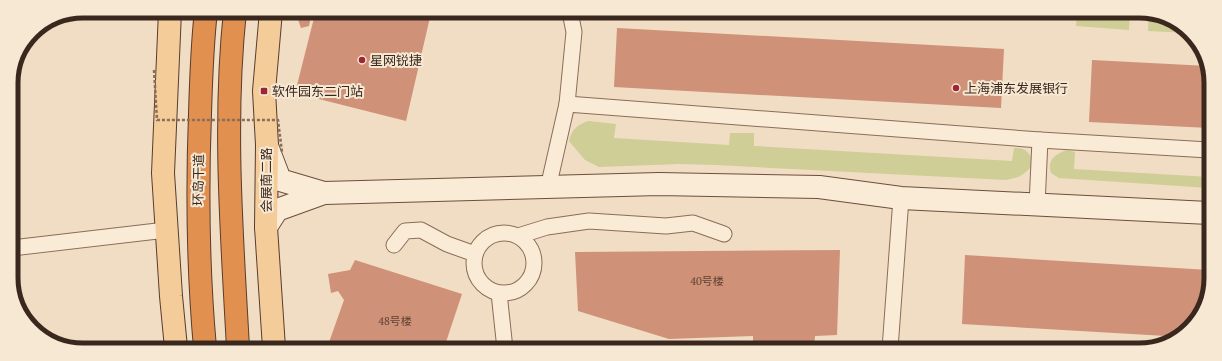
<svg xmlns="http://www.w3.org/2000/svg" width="1222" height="361" viewBox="0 0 1222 361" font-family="'PT Serif','Noto Sans SC',serif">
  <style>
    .green { fill: #cece96 }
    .building { fill: #cf9177 }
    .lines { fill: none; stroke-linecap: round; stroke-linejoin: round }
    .street-casing { stroke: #8b6d59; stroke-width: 17 }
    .secondary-casing { stroke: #6d4e3c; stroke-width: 24 }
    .primary-casing { stroke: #583c2d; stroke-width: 24 }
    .highway-casing { stroke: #583c2d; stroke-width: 24 }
    .street { stroke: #faebd7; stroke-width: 15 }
    .secondary { stroke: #faebd7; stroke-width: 22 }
    .primary { stroke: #f4cc99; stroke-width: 22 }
    .highway { stroke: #e29050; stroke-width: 22 }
    .path-bridge { stroke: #8b6d59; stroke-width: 2.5; stroke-dasharray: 3 2; stroke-linecap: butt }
    .poi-dot { fill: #9c2636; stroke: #f7e8d3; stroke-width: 1.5 }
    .labels { text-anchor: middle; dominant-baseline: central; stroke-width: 4; stroke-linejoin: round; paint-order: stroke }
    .number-label { font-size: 11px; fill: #5f4234 }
    .poi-label { font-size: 13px; fill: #3a281e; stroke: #f7e8d3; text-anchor: start }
    .street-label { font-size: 13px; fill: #3a281e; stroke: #f7e8d3 }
    .rim { fill: none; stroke: #3a281e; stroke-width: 5 }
  </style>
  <rect width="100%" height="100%" fill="#f0ddc3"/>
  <g class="green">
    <path d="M1077 13H1130L1129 30 1076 26Z"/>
    <path d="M1149 13H1157L1191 33 1148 31Z"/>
    <path d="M588 121 616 124 614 138 729 145 730 133H754V146L1012 161 1014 148C1026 148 1030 152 1033 164 1026 174 1019 178 1006 180L716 165 679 164 599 167 585 160 569 141C572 129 577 125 588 121Z"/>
    <path d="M1067 150 1075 152 1074 169 1209 177V188L1059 178 1051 173C1047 159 1056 154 1067 150Z"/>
  </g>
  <g class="building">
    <path d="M295 11 426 12 431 13 406 121 295 93 315 14 312 12 309 26 301 28Z"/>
    <path d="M617 28 1004 49 1001 108 614 87Z"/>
    <path d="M1092 60 1208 66 1210 69 1209 128 1089 122Z"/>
    <path d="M840 250 837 335 815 336 814 349H753V336L669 339 578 311 575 252Z"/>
    <path d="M965 255 1209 270V296L1183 335 1166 341V336L962 324Z"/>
    <path d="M355 260 462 294 444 348H327L344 300 338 291 331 293 328 274 350 270Z"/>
  </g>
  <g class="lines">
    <defs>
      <g id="street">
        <path d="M567 104 574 32 570 12"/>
        <path d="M548 188 567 104 1040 140 1209 150"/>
        <path d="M1037 205 1040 140"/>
        <circle cx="504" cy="263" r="30"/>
        <path d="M518 236 547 227 589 221 666 226 693 223 724 234"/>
        <path d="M394 245 405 231 421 230 447 244 475 254"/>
        <path d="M12 248 166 230"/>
        <path d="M499 293 505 349"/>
        <path d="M890 349 901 198"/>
      </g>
      <g id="secondary">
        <path d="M267 146 280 180 324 193 659 184 819 187 901 198 1209 213"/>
        <path d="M266 227 277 210 324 193"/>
      </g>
      <g id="primary">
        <path d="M170 11 163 173 171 296 176 348"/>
        <path d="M271 11 264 91 267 145 266 227 274 348"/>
      </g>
      <g id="highway">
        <path d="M235 11C223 123 232 236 238 348"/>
        <path d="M205 348C198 270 197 192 200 114 201 80 202 45 206 11"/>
      </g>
    </defs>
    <use href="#street" class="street-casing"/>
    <use href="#secondary" class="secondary-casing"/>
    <use href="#primary" class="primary-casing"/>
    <use href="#highway" class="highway-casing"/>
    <use href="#street" class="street"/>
    <use href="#secondary" class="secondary"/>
    <use href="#primary" class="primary"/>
    <use href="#highway" class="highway"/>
    <path class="path-bridge" d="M154 70 157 120H278L282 152"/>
  </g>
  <g class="poi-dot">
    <circle cx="362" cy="60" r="4"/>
    <circle cx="956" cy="88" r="4"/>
    <rect x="260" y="87" width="8" height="8" rx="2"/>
  </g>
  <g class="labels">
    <g class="number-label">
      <text x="707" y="281">40号楼</text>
      <text x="395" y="321">48号楼</text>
    </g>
    <g class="poi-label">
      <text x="370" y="60">星网锐捷</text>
      <text x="964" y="88">上海浦东发展银行</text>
      <text x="272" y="91">软件园东二门站</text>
    </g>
    <g class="street-label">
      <text transform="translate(198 180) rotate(-89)">环岛干道</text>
      <text transform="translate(266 180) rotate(-90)">会展南二路</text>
    </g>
  </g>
  <path d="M0 0H1222V361H0ZM83 18H1139A65 65 0 0 1 1204 83V278A65 65 0 0 1 1139 343H83A65 65 0 0 1 18 278V83A65 65 0 0 1 83 18Z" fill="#f7e8d3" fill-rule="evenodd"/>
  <path class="rim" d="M83 18H1139A65 65 0 0 1 1204 83V278A65 65 0 0 1 1139 343H83A65 65 0 0 1 18 278V83A65 65 0 0 1 83 18Z"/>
</svg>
